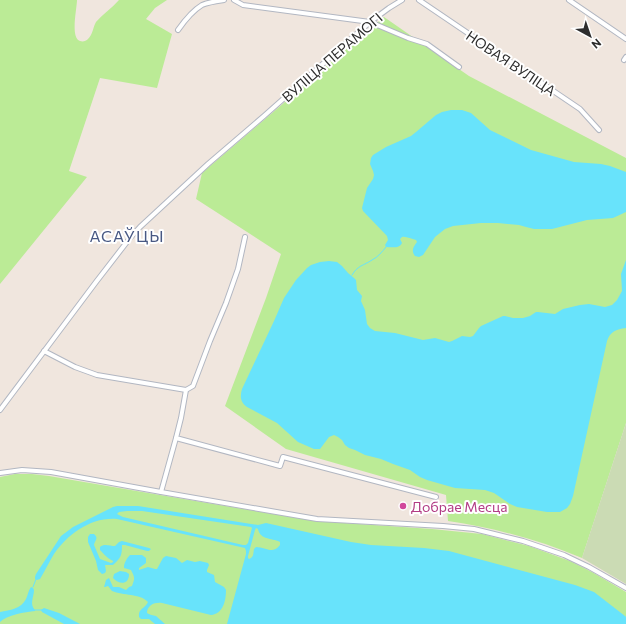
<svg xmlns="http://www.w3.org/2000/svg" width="626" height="624" viewBox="0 0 626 624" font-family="Commissioner,sans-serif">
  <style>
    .green { fill: #bbeb96 }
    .cemetery { fill: #cbdbb4 }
    .water { fill: #68e3fb; fill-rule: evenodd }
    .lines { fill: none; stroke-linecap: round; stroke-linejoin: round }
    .stream { stroke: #68e3fb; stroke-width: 1 }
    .street-casing { stroke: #b2b7c2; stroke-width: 6 }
    .street { stroke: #fff; stroke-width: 4 }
    .hotel-dot { fill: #d1479c; stroke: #fff; stroke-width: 1.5 }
    .labels { text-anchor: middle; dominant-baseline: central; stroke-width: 4; stroke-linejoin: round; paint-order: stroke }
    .street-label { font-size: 14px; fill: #2d2d2d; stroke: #fff }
    .hotel-label { font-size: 14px; fill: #b23c85; stroke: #fff; text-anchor: start }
    .quarter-label { font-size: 16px; letter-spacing: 1px; fill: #485883; stroke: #fff }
  </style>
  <rect width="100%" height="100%" fill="#f0e6de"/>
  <g class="green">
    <path d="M0 0H77C77 8 70 38 80 41 83 42 86 41 88 39 93 34 93 27 96 22 103 14 112 8 119 0H167L155 8 146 19 172 34 157 88 100 78 69 171 87 177 0 284Z"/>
    <path d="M384 17 469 76 626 158V423L582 558C539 540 495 528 448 521L446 495 286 449 225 406 266 298 281 254 196 199 202 173Z"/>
    <path d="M15 474H32L49 476 160 495 315 521 432 529 482 534 529 546 570 561 592 572 626 592V624H0V477Z"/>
  </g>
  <path class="cemetery" d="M626 423V584L582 558Z"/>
  <g class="water">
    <path d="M451 110H462L471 113 490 130 531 150 574 162 601 164 610 166 626 172V212L613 218 587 220 552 229H534L526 227 519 225 498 223H481L453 226 445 229 435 237 423 255 419 257 415 256C411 251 413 247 417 242L416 240C411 239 406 236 402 237L400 239 402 243C399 249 392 247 386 247L385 245 388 240 387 236 363 211 362 208 367 188 373 179 374 175 373 171 370 164 371 158 373 155 386 147 411 136 416 132 436 115 442 112Z"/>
    <path d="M626 260V328C616 329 610 332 607 341L573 496 570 504 567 508 560 512H547L517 507 510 504 494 493 485 490 455 488 427 480 420 477 410 470 393 464 381 459 365 455 355 450 349 448 345 445 342 440 338 437 334 435 329 437 320 449H314L298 442 277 423 247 407C240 402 240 396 242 389L274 321 284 298 296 280 307 268 311 265 320 262 329 261 337 262 342 266 348 273 354 278 356 280 357 290 362 296 361 301 365 310 367 324 370 328 375 331 395 333 423 340 435 338 449 342 452 341 462 336 470 337 473 336 479 328 481 326 503 316H505L513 318H523L530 316 536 312H538L555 314 563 309 580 305 589 304 605 307 612 305 617 300 622 291 621 274Z"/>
    <path d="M117 506H138L258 525 266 523 351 542 371 545 424 548 449 551 575 585 594 592 625 616 626 617V624H227L246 554V551L245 548 117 519C91 517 68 534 54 554 49 562 45 571 40 579L37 580C34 579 35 577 36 574L61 536 73 527 113 507ZM127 511H142L251 527 252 528 248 543 246 545H243L123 517 117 514 119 512ZM256 528 258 529C260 539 269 538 278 541L280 542V545C272 555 266 547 256 547L254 549C253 554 254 557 249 559L248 558V556L255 530Z"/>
    <path d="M90 534H94C99 538 95 540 94 545L100 559 111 563 113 562V561C107 558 105 555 100 550V547C104 543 110 546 115 546L119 542 122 541 149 548 151 549 149 551H147L125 545H122C122 555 121 558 113 565H105L106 571 105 573 102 574 98 570 96 561 88 542V537Z"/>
    <path d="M130 555H142L146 558V563L139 568V570L148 567 155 569H157L163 558 166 556 176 558 182 563 187 560 195 562 200 561 208 563 209 565 207 570V572L214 575 215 582 224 587 226 590C226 601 223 614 211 615L162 603C155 602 147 605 147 613 150 615 153 615 156 616 158 618 163 622 165 624H155L149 619H141L139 617C138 608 145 609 148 602 140 593 123 596 112 591 111 590 109 587 108 586L105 587H104L106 580 109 578 113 587H119L126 590 129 587 132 586C135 578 135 578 131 570L124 568V567C124 563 127 558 130 555Z"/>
    <path d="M120 571 126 572 129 574C129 585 119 585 113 578L114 574Z"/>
    <path d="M31 587 33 588 34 590C34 597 29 604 35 610V611C25 612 7 615 0 622V612C10 610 21 609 26 599 28 595 28 591 31 587Z"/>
    <path d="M44 608 59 613 80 624H64L42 612 41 610Z"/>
  </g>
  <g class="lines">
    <g class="stream">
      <path d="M352 275C358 265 363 266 372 260 378 257 382 252 386 247"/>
      <path d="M33 587 36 579"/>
      <path d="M35 610H42"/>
    </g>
    <defs>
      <g id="street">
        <path d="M234 0 243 5 370 22 408 38 427 44 459 67"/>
        <path d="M419 0 580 109 599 130"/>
        <path d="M569 0 626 39"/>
        <path d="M178 30C185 20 192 11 202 5 209 2 217 1 224 0"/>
        <path d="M624 60 626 57"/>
        <path d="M245 237 238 269 226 303 210 341 193 386 186 390 181 418 176 438 280 466 283 457 436 497"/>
        <path d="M44 351 75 367 97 375 186 390"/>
        <path d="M0 410 96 282 130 238 140 227 208 164 264 116 370 22 389 8 402 0"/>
        <path d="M0 473 22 470 51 472 161 492 317 519 443 526 474 529 523 541 564 555 589 567 626 588"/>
        <path d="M161 492 176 438"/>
      </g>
    </defs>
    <use href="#street" class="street-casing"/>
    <use href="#street" class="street"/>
  </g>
  <circle class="hotel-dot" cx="403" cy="506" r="4"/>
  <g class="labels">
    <g class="street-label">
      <text transform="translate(332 57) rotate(-41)">ВУЛІЦА ПЕРАМОГІ</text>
      <text transform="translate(511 63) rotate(34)">НОВАЯ ВУЛІЦА</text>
    </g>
    <g class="hotel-label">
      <text x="411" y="506">Добрае Месца</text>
    </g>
    <g class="quarter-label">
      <text x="127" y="235">АСАЎЦЫ</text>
    </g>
  </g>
  <g transform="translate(590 36) rotate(140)" stroke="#ffffff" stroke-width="3" paint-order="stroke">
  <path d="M0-3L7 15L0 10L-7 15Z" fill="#2d2d2d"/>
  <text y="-6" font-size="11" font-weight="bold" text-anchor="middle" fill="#2d2d2d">N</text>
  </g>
</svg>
